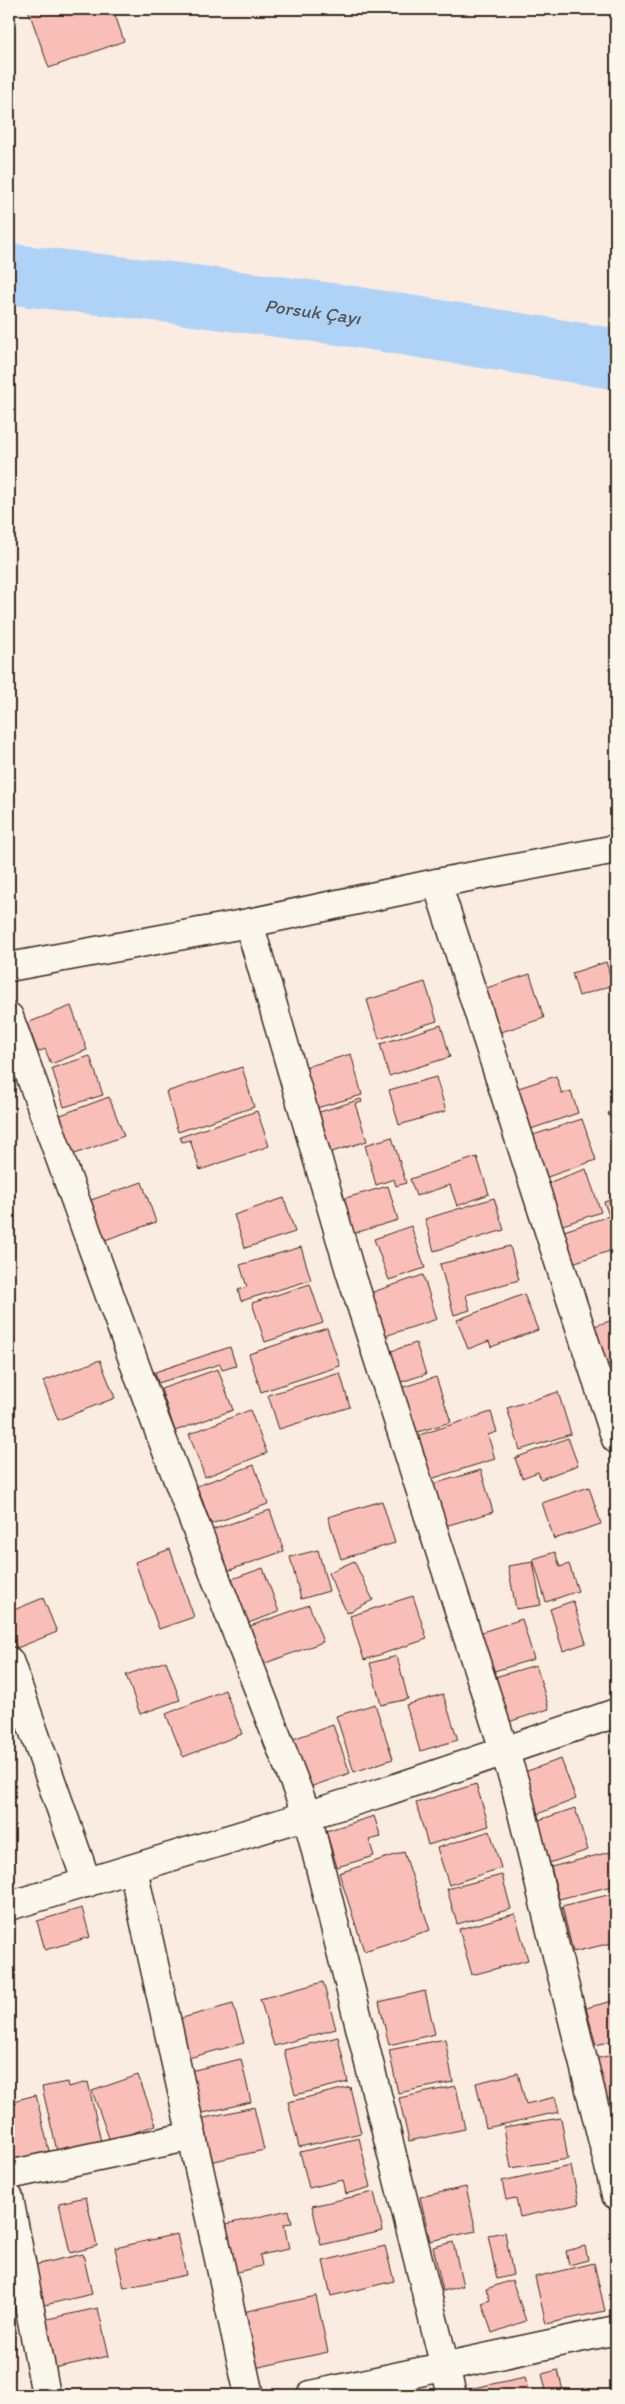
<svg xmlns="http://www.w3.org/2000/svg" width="625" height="2404" viewBox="0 0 625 2404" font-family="Itim,sans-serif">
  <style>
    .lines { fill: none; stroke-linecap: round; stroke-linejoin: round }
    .river { stroke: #aed3f7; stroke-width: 61 }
    .building { fill: #fabeb8; stroke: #3b2a1e }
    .minor-casing { stroke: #3b2a1e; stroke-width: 31 }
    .minor { stroke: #fbf7ec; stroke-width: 28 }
    .labels { text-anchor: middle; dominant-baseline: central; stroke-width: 5; stroke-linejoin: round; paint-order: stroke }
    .water-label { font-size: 19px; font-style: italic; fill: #585454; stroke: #fbf7ec }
  </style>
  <rect width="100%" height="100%" fill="#fbece2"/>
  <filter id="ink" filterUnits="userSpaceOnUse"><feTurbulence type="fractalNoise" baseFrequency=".02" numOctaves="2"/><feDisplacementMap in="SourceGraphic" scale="10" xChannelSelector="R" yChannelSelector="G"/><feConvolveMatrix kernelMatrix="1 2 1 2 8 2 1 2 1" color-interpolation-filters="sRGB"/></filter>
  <g filter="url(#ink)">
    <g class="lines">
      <path class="river" id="s1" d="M9 274 175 293 350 316 616 359"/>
    </g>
    <g class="building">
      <path d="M28 9H113L124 41 49 68Z"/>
      <path d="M606 962 613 985 579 996 572 973Z"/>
      <path d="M530 974 544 1018 492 1035 477 991Z"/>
      <path d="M425 982 437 1021 379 1039 367 1000Z"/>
      <path d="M71 1006 87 1050 51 1064 45 1049 38 1052 27 1023Z"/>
      <path d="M441 1025 450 1057 389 1076 380 1044Z"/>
      <path d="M351 1054 362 1095 306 1111 295 1070Z"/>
      <path d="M90 1056 103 1095 64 1107 52 1068Z"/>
      <path d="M242 1067 254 1107 178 1132 166 1092Z"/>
      <path d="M556 1076 562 1094 571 1091 578 1113 522 1132 509 1091Z"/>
      <path d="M436 1077 446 1111 399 1125 389 1090Z"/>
      <path d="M109 1097 124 1136 72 1155 58 1116Z"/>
      <path d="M361 1099 362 1102 355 1104 367 1141 319 1156 307 1116Z"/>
      <path d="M616 1109V1133L608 1113Z"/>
      <path d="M257 1111 269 1146 200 1170 190 1140 182 1142 180 1137Z"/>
      <path d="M582 1119 596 1160 539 1180 524 1138Z"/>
      <path d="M392 1137 406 1183 396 1186 394 1179 376 1185 365 1145Z"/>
      <path d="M477 1157 489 1194 457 1206 450 1185 416 1196 410 1179Z"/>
      <path d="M586 1169 601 1212 554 1228 539 1186Z"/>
      <path d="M142 1182 156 1222 105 1240 91 1200Z"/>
      <path d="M388 1186 398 1220 345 1236 335 1201Z"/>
      <path d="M284 1198 295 1232 245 1248 234 1215Z"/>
      <path d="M494 1198 504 1230 434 1251 425 1219Z"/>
      <path d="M616 1198V1249L566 1265 555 1234 609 1216 604 1202Z"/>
      <path d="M411 1226 425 1268 389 1280 374 1239Z"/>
      <path d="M510 1246 519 1280 466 1295 470 1310 454 1315 440 1264Z"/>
      <path d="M301 1247 311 1280 241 1301 238 1290 247 1287 240 1265Z"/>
      <path d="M423 1275 437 1319 382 1337 367 1294Z"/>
      <path d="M310 1284 323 1323 265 1342 252 1303Z"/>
      <path d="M524 1294 538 1330 491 1347 489 1341 468 1349 457 1320Z"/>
      <path d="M616 1319V1362L597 1368 585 1329Z"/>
      <path d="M327 1328 340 1366 261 1392 249 1354Z"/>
      <path d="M416 1343 426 1374 395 1384 385 1353Z"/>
      <path d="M230 1347 236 1366 222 1370 220 1364 158 1383 155 1372Z"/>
      <path d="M100 1360 115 1398 58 1420 43 1381Z"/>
      <path d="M218 1369 233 1410 175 1431 161 1389Z"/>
      <path d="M340 1373 350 1407 279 1429 268 1395Z"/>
      <path d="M436 1377 451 1422 411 1434 397 1389Z"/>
      <path d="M558 1392 571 1434 520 1450 507 1408Z"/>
      <path d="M250 1410 267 1453 205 1477 189 1434Z"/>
      <path d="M491 1412 497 1432 488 1435 495 1459 424 1481 410 1438Z"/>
      <path d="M568 1438 578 1465 541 1479 538 1472 522 1478 515 1458Z"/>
      <path d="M254 1465 268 1504 211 1524 197 1486Z"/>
      <path d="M481 1470 493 1512 435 1529 423 1487Z"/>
      <path d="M589 1487 601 1524 554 1539 542 1503Z"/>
      <path d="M382 1501 395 1543 341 1559 328 1517Z"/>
      <path d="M270 1510 284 1551 227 1571 212 1530Z"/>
      <path d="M170 1549 194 1617 159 1629 135 1562Z"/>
      <path d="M318 1550 329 1591 301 1599 290 1557Z"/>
      <path d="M555 1552 560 1567 569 1564 578 1591 546 1602 533 1559Z"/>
      <path d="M354 1561 373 1600 347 1613 328 1573Z"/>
      <path d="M533 1562 541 1605 516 1609 508 1566Z"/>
      <path d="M263 1568 279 1612 248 1623 232 1579Z"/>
      <path d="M413 1596 427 1639 364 1660 350 1616Z"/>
      <path d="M43 1598 57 1632 17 1648 9 1627V1612Z"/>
      <path d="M573 1601 586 1643 563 1651 550 1609Z"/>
      <path d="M309 1605 323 1642 263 1664 250 1626Z"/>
      <path d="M522 1619 534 1659 488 1673 476 1634Z"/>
      <path d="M397 1656 408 1699 381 1705 370 1663Z"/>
      <path d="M166 1661 180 1700 140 1714 126 1675Z"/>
      <path d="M536 1665 549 1709 502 1724 488 1679Z"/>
      <path d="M225 1690 242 1734 183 1757 166 1714Z"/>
      <path d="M443 1694 458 1740 420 1751 406 1705Z"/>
      <path d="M375 1704 393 1759 354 1772 336 1716Z"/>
      <path d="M333 1725 350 1773 307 1788 290 1740Z"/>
      <path d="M561 1759 576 1799 535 1815 519 1774Z"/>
      <path d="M476 1784 489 1826 428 1845 416 1803Z"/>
      <path d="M575 1808 588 1850 549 1863 536 1821Z"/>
      <path d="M374 1816 381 1837 369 1840 374 1856 337 1867 326 1831Z"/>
      <path d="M490 1831 501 1868 449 1885 437 1848Z"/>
      <path d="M614 1851 616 1861V1885L559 1899 551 1867Z"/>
      <path d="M404 1852 430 1930 364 1951 339 1873Z"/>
      <path d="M502 1875 511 1909 457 1924 447 1889Z"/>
      <path d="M616 1893V1942L573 1952 562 1906Z"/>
      <path d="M82 1908 90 1937 45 1950 37 1921Z"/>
      <path d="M515 1914 528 1960 472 1975 459 1929Z"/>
      <path d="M323 1982 336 2029 274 2046 260 1999Z"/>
      <path d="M425 1991 435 2034 389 2045 379 2002Z"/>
      <path d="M616 2000V2040L596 2045 586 2008Z"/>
      <path d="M233 2004 244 2043 185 2059 175 2020Z"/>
      <path d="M338 2037 348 2082 295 2095 284 2050Z"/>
      <path d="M445 2039 453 2082 398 2093 389 2050Z"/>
      <path d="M616 2054V2097L605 2099 595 2059Z"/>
      <path d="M241 2059 251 2102 199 2114 190 2071Z"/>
      <path d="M518 2073 526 2104 555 2097 559 2112 486 2128 476 2083Z"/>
      <path d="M138 2075 156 2125 110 2141 92 2091Z"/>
      <path d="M67 2082 68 2087 88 2082 101 2142 57 2151 42 2087Z"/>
      <path d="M456 2086 465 2129 409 2141 399 2098Z"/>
      <path d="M350 2087 361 2133 299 2147 288 2102Z"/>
      <path d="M36 2095 49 2151 9 2161V2102Z"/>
      <path d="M616 2105V2149L607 2108Z"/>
      <path d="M254 2107 264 2150 210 2162 200 2119Z"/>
      <path d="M561 2118 568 2159 511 2168 504 2127Z"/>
      <path d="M359 2138 371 2187 346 2194 343 2180 309 2188 300 2152Z"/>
      <path d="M571 2166 579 2204 520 2217 516 2198 506 2200 502 2181Z"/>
      <path d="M466 2187 476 2231 430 2241 420 2197Z"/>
      <path d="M374 2192 383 2231 321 2245 312 2206Z"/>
      <path d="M86 2197 97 2246 70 2253 59 2203Z"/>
      <path d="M289 2210 292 2223 284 2224 289 2249 260 2255 262 2266 233 2273 222 2225Z"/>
      <path d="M505 2232 513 2275 497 2279 488 2235Z"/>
      <path d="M177 2234 186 2275 124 2288 115 2248Z"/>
      <path d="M453 2242 463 2286 443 2291 433 2247Z"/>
      <path d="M385 2246 394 2281 331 2296 323 2261Z"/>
      <path d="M585 2246 588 2260 569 2265 566 2251Z"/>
      <path d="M83 2254 92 2294 36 2307 26 2267Z"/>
      <path d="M594 2263 605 2311 546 2324 535 2277Z"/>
      <path d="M512 2280 526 2321 492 2333 482 2303 490 2300 486 2289Z"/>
      <path d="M316 2296 328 2352 255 2368 243 2312Z"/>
      <path d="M98 2308 109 2356 49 2369 38 2321Z"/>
      <path d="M558 2370 564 2395H547L542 2374Z"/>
      <path d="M525 2377 529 2395H465L464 2390Z"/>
    </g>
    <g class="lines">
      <defs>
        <g id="minor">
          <path d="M437 883 616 1439"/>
          <path d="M249 923 350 1271 515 1784 616 2195"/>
          <path d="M9 967 249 923 437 883 616 849"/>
          <path d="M9 1017 156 1423 307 1815 452 2395"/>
          <path d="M9 1661 87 1883"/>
          <path d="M133 1869 249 2395"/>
          <path d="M9 1906 384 1792 616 1713"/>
          <path d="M9 2175 192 2136"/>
          <path d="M9 2198 46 2395"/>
          <path d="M311 2395 616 2330"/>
        </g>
      </defs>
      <use href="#minor" class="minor-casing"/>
      <use href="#minor" class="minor"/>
    </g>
  </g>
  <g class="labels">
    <g class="water-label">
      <text stroke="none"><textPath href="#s1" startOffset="306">Porsuk Çayı</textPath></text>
    </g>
  </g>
  <rect width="625" height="2404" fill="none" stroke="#fbf7ec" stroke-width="30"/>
  <rect x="15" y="15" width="595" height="2374" fill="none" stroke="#3b2a1e" stroke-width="2" filter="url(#ink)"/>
</svg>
